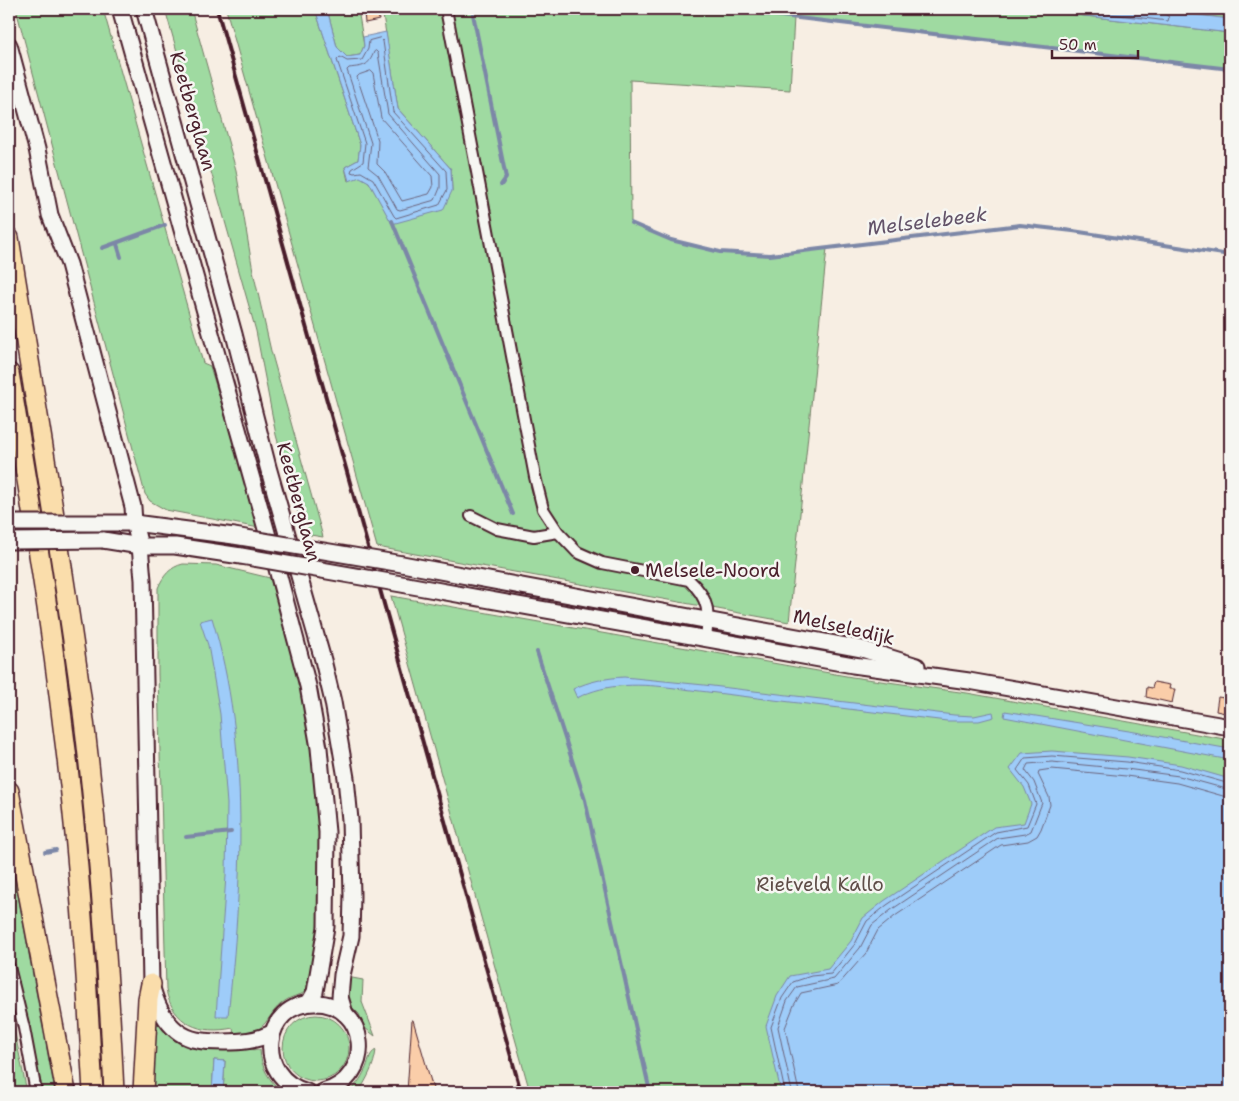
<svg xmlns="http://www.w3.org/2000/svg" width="1239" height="1101" viewBox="0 0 1239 1101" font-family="'Shantell Sans',sans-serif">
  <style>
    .green { fill: #9fdaa1; stroke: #747c66 }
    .water { fill: #9eccf9; stroke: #7c87a7 }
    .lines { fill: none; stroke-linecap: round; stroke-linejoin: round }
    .shore { stroke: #6c647d; stroke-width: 1 }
    .stream { stroke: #7c87a7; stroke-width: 4 }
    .building { fill: #facda9; stroke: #4a1f2b }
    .minor-casing { stroke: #4a1f2b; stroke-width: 14 }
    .secondary-casing { stroke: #4a1f2b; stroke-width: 19 }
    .motorway-casing { stroke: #4a1f2b; stroke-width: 22 }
    .minor { stroke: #f6f6f2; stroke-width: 10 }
    .secondary { stroke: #f6f6f2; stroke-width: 15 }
    .motorway { stroke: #faddab; stroke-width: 19 }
    .rail { stroke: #4a1f2b; stroke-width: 4 }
    .secondary-bridge-casing { stroke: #4a1f2b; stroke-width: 19; stroke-linecap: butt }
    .secondary-bridge { stroke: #f6f6f2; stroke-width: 15 }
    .poi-dot { fill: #4a1f2b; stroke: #f6f6f2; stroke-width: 2 }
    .labels { text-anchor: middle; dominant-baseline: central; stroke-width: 5; stroke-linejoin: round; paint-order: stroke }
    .street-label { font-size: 19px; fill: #4a1f2b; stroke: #f6f6f2 }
    .poi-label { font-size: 19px; fill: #4a1f2b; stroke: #f6f6f2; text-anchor: start }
    .park-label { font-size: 19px; fill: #5f4e48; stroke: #f6f6f2 }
    .water-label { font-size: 20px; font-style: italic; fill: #635369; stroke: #f6f6f2 }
  </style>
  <rect width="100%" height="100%" fill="#f7eee3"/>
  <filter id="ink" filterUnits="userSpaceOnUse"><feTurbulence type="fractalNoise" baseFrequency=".02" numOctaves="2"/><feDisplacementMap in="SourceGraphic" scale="10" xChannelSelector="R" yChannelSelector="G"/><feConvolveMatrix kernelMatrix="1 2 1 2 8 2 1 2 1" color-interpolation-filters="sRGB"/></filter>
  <g filter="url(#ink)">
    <g class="green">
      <path d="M16 9H103L203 363 210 366 259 528 166 510 150 501 145 494Z"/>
      <path d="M165 9H191L236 170 253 271 271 351 323 537 304 534 276 435 256 331Z"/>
      <path d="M226 9H315L360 145 358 160 345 167 348 181 360 176 369 182 393 224 452 191 451 169 398 109 382 9H1026L1230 33V69L794 17 790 90 630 80 631 223 671 240 720 252 770 255 827 248 789 622 377 547Z"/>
      <path d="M327 9H358L364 46 360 55 347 57 337 47Z"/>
      <path d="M1150 9H1230V19Z"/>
      <path d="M183 564 216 565 270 578C284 626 299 675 308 725 322 808 321 892 314 975 304 1003 299 989 281 1004 272 1011 268 1022 260 1028 253 1034 243 1035 234 1037L233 1028C200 1035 173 1024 166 990L158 674V588C163 576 170 567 183 564Z"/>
      <path d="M391 596 852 677 967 693 1230 740V1092H530Z"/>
      <path d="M9 848 55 1092H43L9 939Z"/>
      <path d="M347 977 363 980 362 1002 375 1036 365 1028 359 1014 350 1005 347 993Z"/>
      <path d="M9 1004 27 1092H9Z"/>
      <circle cx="316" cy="1048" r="33"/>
      <path d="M155 1024 163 1025 208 1047 260 1050C261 1068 269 1080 282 1092H223L225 1061 214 1060 212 1092H152Z"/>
      <path d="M376 1050C374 1067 367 1078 359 1092H348C355 1087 361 1079 365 1070 369 1063 368 1054 376 1050Z"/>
    </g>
    <g class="water">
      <path d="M315 9H327L337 47 347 57 360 55 364 46 363 37 386 32 398 109 451 169 452 191 443 210 392 224 369 182 360 177 349 181 345 167 358 160 360 145Z"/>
      <path d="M1026 9H1150L1230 19V33Z"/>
      <path d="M212 618C251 747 242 884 228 1016H216L226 876 227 804 220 714 208 645 200 621Z"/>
      <path d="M624 677 704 685 954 715 974 716 993 712 994 717 979 721H947L675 688C643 684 607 682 577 698L573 689C589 681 607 678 624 677Z"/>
      <path d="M1005 711 1135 732 1230 749V760L1004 717Z"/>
      <path d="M1052 751 1128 757 1181 765 1230 779V1092H781L766 1026 777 996 790 976 828 969 851 941 863 918 884 901 994 827 1024 823 1031 804 1024 787 1010 769 1022 753Z"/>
      <path d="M214 1060 225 1061 223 1092H212Z"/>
    </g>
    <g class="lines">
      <g class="shore">
        <path d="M1068 9 1168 21 1169 17 1165 14 1164 9"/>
        <path d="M380 38 383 41 393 112 446 171 447 190 439 205 396 218 394 216 373 179 361 172 354 173 351 172 352 169 363 162 365 143 337 60 340 57 347 61 362 60 368 49 369 41Z"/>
        <path d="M376 51 378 53 388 114 440 174V188L435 200 400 210 397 209 378 175 368 167 371 143 347 70 349 68C364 66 368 67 374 52Z"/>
        <path d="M371 71 373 73 381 118 432 176 433 187 429 194 402 201 385 172 377 164 378 140 357 77 359 75Z"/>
        <path d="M785 1092 771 1027 782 998 793 982 811 976 831 974 855 944 867 921 887 905 996 832 1027 826 1036 804 1029 785 1017 770 1025 758 1052 756 1127 762 1180 770 1230 784"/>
        <path d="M792 1092 778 1027 787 1001 797 987 834 979 860 948 872 925 891 910 998 838 1025 834 1031 831 1042 803 1034 782 1025 770 1028 764 1052 762 1126 769 1179 776 1230 790"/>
        <path d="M799 1092 785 1028 794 1005 801 993 838 985 866 953 878 930 895 916 1001 845 1028 841 1037 836 1041 829 1050 805 1049 797 1038 774 1039 771 1052 769 1126 776 1177 783 1230 798"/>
      </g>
      <g class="stream">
        <path d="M472 9 506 178 501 185"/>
        <path d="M723 9 1230 69"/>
        <path d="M392 221 513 514"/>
        <path d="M631 223 671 240 720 252 770 255 1020 225 1073 231 1230 255"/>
        <path d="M117 244 121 257"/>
        <path d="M102 248 165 225"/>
        <path d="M537 652 585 800 650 1092"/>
        <path d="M186 837 231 832"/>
        <path d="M45 852 56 850"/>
      </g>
    </g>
    <g class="building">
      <path d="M377 9 379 20 365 23 364 12Z"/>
      <path d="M1154 682 1170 685 1169 689H1175L1172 703 1146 697 1147 687 1152 688Z"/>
      <path d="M1218 697 1230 699V714L1216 711Z"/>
      <path d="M412 1020H413L434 1092H407Z"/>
    </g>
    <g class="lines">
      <defs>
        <g id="minor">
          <path d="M446 9 535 477 543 509 558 532 577 552 602 563 689 580C710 599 709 613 706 639"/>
          <path d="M471 516 497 529 534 536 558 532"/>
          <path d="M9 967 24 1028 36 1092"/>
        </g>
        <g id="secondary">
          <path d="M120 9 273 554 308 686 319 748 327 832 326 927 315 992 310 1001 305 1004"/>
          <path d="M144 9 234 334 268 467 323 660 333 702 346 778 350 820 352 895 351 936 342 975 340 997 345 1014"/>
          <path d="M9 45 37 149 50 215 69 264 133 507 134 523 140 546 143 580 151 984C157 1008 170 1035 197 1040 206 1042 215 1042 224 1042 241 1042 256 1041 272 1033"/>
          <path d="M101 523H134L234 536"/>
          <path d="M103 540 140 546H175L241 556"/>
          <path d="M402 564 862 649 917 666"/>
          <path d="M407 585 853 665 969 681 1230 727"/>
          <path d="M307 1092C253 1077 262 1003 315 1003 368 1003 377 1077 323 1092"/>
        </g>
        <g id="motorway">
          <path d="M9 238C34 393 61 548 82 704 98 833 108 963 114 1092"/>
          <path d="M9 373C29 491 49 609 63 727 79 848 86 970 93 1092"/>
          <path d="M9 791 66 1092"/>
          <path d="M143 1092 148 999 151 984"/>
        </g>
      </defs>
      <use href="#minor" class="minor-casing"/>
      <use href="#secondary" class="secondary-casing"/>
      <use href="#motorway" class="motorway-casing"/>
      <use href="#minor" class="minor"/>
      <use href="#secondary" class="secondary"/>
      <use href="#motorway" class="motorway"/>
      <path class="rail" d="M217 9 521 1092"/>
      <defs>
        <g id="secondary-bridge">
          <path d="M9 523H101"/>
          <path d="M234 536 402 564"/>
          <path d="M9 541 103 540"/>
          <path d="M241 556 407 585"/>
        </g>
      </defs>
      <use href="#secondary-bridge" class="secondary-bridge-casing"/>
      <use href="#secondary-bridge" class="secondary-bridge"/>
    </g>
  </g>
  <circle class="poi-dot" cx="635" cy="570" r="5"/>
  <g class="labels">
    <g class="street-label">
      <text transform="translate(193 111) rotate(74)">Keetberglaan</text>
      <text transform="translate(299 502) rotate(75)">Keetberglaan</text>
      <text transform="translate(844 627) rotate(13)">Melseledijk</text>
    </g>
    <g class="poi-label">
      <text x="645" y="570">Melsele-Noord</text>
    </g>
    <g class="park-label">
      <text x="820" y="884">Rietveld Kallo</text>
    </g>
    <g class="water-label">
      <text transform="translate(927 221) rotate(-7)">Melselebeek</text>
    </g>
  </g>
  <rect width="1239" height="1101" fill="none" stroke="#f6f6f2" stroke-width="30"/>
  <rect x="15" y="15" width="1209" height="1071" fill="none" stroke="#4a1f2b" stroke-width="2" filter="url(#ink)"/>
  <path d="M1052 50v8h86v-8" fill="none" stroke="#4a1f2b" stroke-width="2.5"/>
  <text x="1059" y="50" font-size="15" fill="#4a1f2b" stroke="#f6f6f2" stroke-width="4" paint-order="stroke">50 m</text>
</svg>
